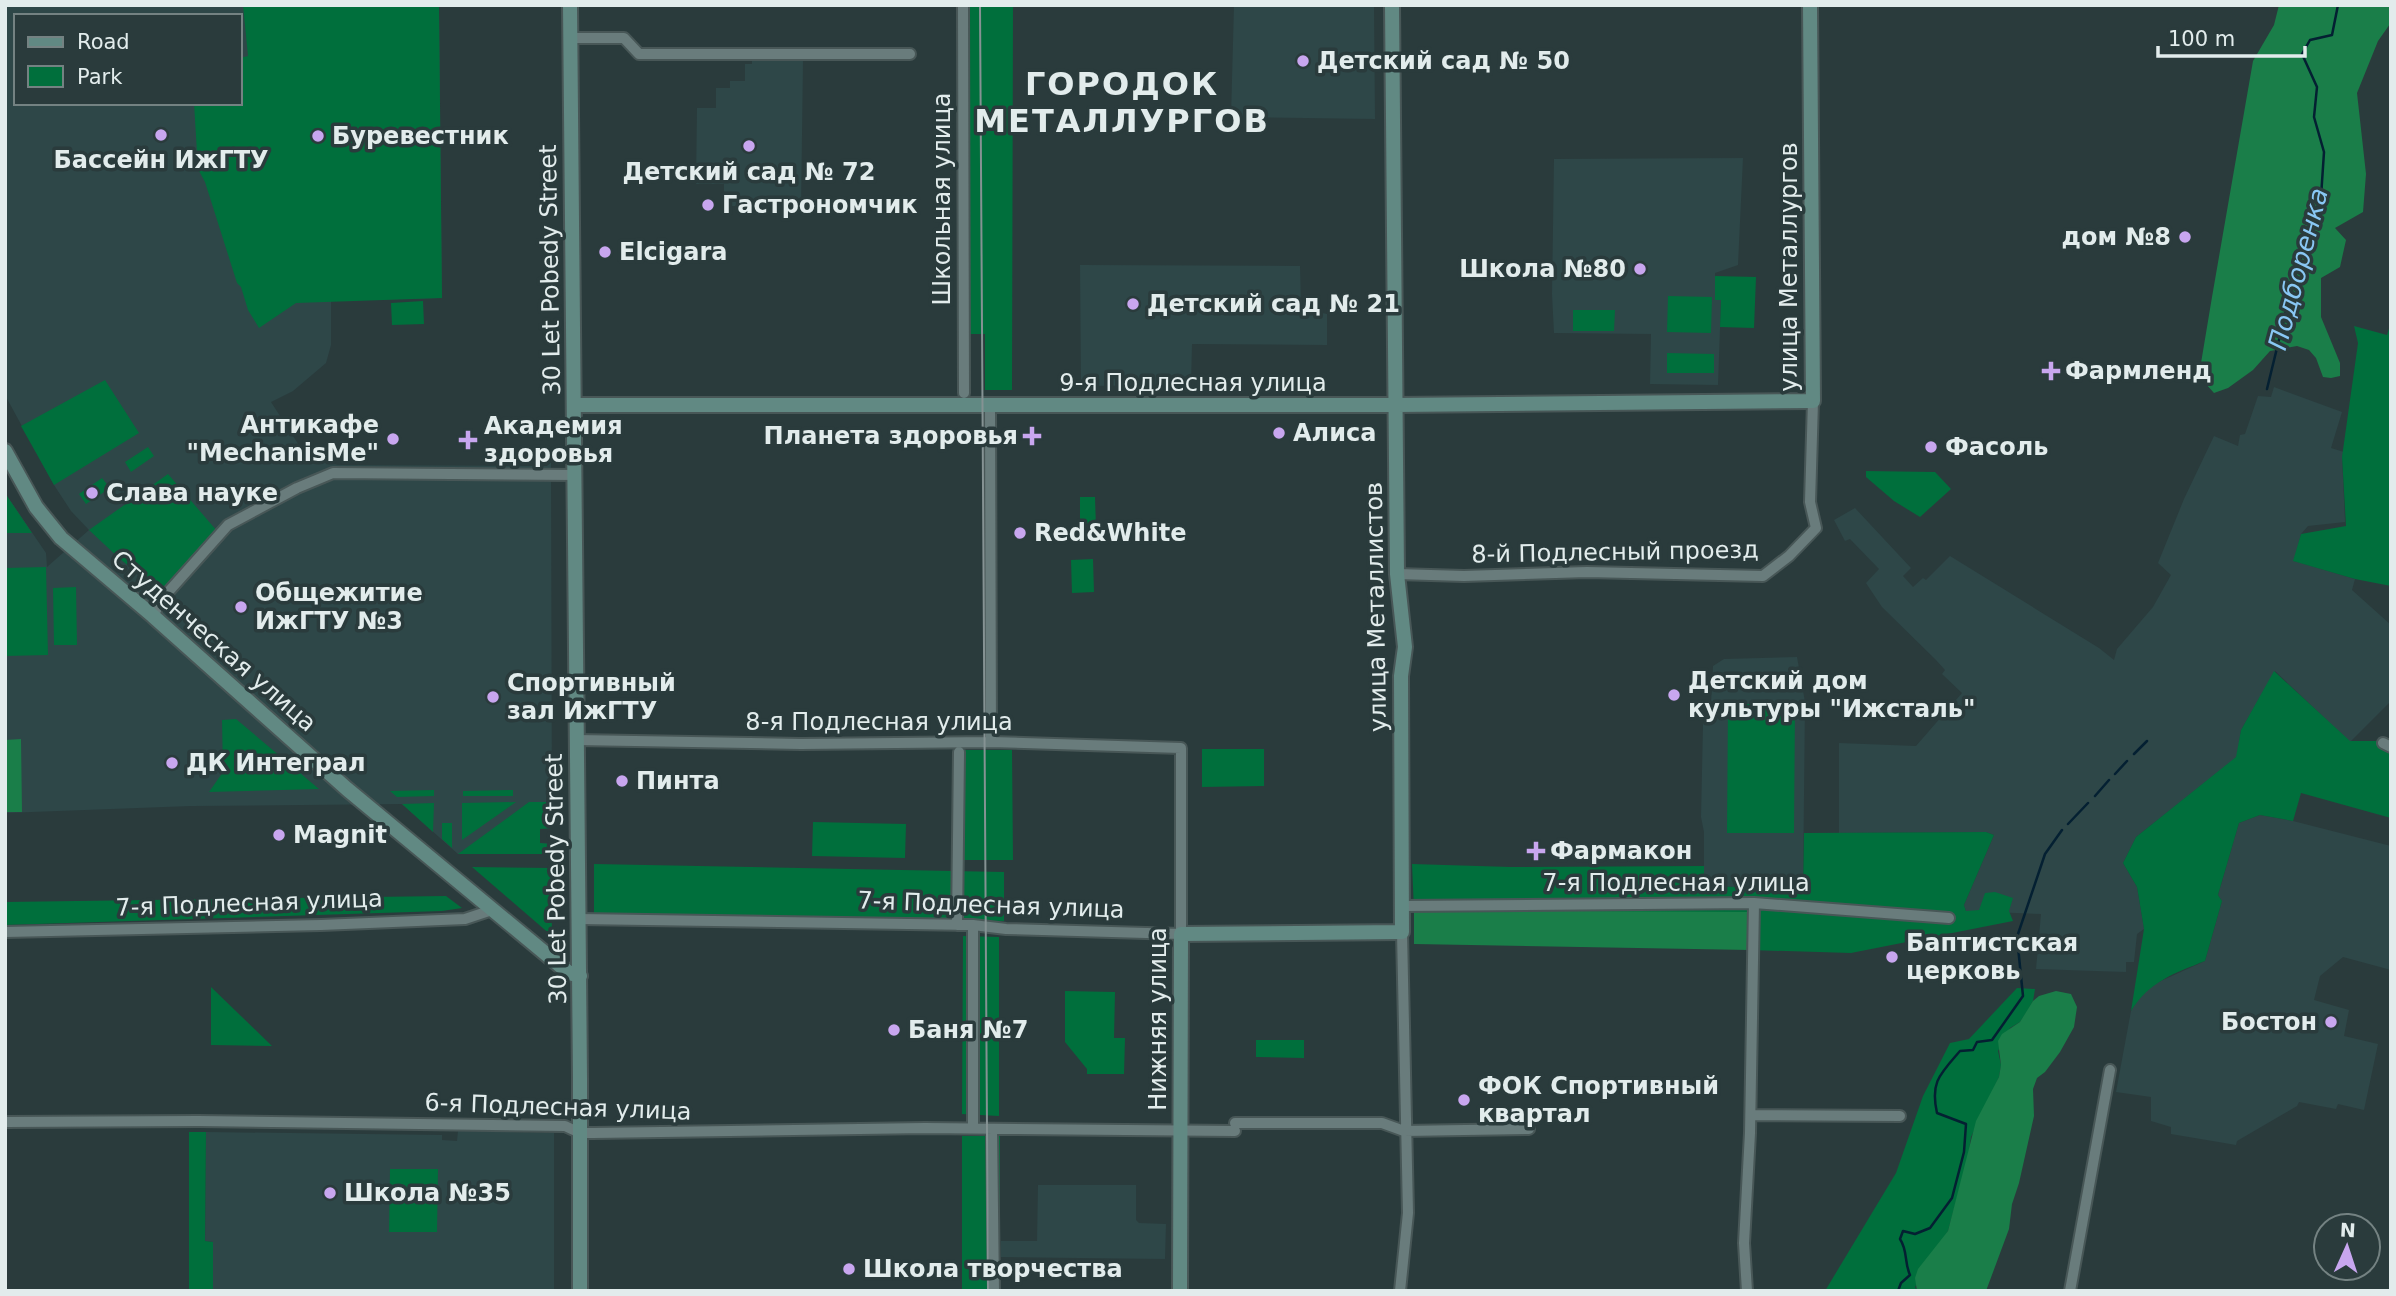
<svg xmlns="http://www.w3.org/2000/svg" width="2396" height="1296" font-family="'DejaVu Sans',sans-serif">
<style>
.built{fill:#2e4748;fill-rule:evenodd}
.green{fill:#006f3c}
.forest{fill:#1a7e49}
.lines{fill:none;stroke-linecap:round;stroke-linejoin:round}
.stream{stroke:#042032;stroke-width:2.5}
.street-casing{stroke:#485757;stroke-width:14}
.secondary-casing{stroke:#485757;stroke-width:18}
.street{stroke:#697c7c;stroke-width:10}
.secondary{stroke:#618983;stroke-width:14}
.tram{stroke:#859293;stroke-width:2}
.poi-dot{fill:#c8a6ef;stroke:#2a3b3c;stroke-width:2.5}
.labels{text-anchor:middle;stroke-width:7;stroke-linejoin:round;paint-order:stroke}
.poi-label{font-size:24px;font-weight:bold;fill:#e2ecec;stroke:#2a3b3c;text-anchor:start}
.street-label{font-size:24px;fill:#e2ecec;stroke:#2a3b3c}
.water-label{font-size:26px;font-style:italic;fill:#89c7f4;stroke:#2a3b3c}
.district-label{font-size:32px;font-weight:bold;letter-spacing:2px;fill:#e2ecec;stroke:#2a3b3c}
</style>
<rect width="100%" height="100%" fill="#2a3b3c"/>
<!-- built -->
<path class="built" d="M5 5H439L442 298 331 301V345L326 363 293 391 271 402 306 456 338 465 547 466 551 462 552 828 540 829V843L551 844 552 854H458L402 804 191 806 5 813V493L46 553 47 567 89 530 71 511 54 485 5 395ZM16 16H240V103H16Z
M1234 5H1374L1375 119 1231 117Z
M752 61H803L801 209 732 206 729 204 724 192V184H696L697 108H716V88H730V81H745V64H752Z
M1743 158 1738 265 1715 273V299L1721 300 1718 385 1650 384 1651 334 1554 333 1552 294 1554 159Z
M1080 265 1300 266 1301 305 1304 309 1327 314V345L1192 344 1191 385 1081 386Z
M2274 387 2342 412 2331 448 2344 452 2342 457 2345 522 2308 526 2301 534 2294 561 2355 579 2352 590 2391 625V701L2350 742 2275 671 2241 730 2237 757 2136 837 2123 863 2137 887 2144 929 2137 934 2134 962H2126V972L2036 969 2041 914 1966 911 1964 905 1994 835 1986 832 1839 833V743L1916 746 1962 693 1942 674 1945 670 1936 660 1882 607 1866 583 1879 569 1850 539 1845 541 1834 520 1855 508 1911 568 1903 576 1913 587 1923 578 1926 580 1950 556 2099 648 2114 660 2117 649 2153 607 2171 575 2158 563 2184 499 2214 436 2238 446 2240 435 2245 434 2258 396 2271 397Z
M1797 657 1805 702 1803 889 1704 886V832L1701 817 1703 725 1711 703 1713 666 1724 659Z
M2260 815 2293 821 2391 846V970L2343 957 2320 976 2314 1000 2349 1010 2344 1036 2378 1044 2364 1110 2338 1104 2336 1109 2299 1102 2297 1106 2237 1141 2236 1145 2171 1134V1127L2151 1121V1097L2116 1092 2131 1011 2141 994 2152 985 2205 961 2222 901 2218 895 2239 823Z
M458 1131 554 1133V1291H213V1242L205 1241 206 1132 442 1135V1140L457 1141Z
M1038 1185H1136V1220L1139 1223 1166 1224 1165 1259 1001 1257V1241H1037Z"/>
<!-- green -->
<path class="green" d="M243 5H439L442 298 296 303 259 328 248 310 241 287 237 283 205 182 198 169 194 103H240V58L248 56Z
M968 5H1013L1012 390H985V334H965Z
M1715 276 1756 277 1754 328 1720 327 1721 300H1715Z
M1668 296 1712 297 1711 333 1667 332Z
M423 301 424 324 392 325 391 303Z
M1573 310H1615L1614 331H1573Z
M2391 322V586L2355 579 2293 561 2301 534 2346 526 2342 457 2358 343 2354 326 2387 335Z
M1667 353 1714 354V373H1667Z
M105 380 139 433 54 485 21 426Z
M148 447 154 456 131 472 125 462Z
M1866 471 1935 472 1951 489 1920 517 1894 501 1866 477Z
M168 474 217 531 160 591 120 559 89 530Z
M102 478 110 488 86 504 79 494Z
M5 493 32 533H5Z
M1080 497H1095L1096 527H1080Z
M1093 559 1094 592 1072 593 1071 560Z
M46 567 48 655 5 656V568Z
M76 587 77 645H54L53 588Z
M2274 671 2350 741H2391V818L2301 793 2293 821 2260 815 2239 823 2218 895 2222 901 2205 961C2173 974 2150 981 2131 1011L2144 929 2137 887 2123 863 2136 837 2236 757 2241 730Z
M1728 704H1795L1794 833H1727Z
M236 719 319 789 209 792 223 772 222 720Z
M1202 749H1264V786L1202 787Z
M954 750H1012L1013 860H954Z
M434 790V796L397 797 390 791Z
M513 790V796H463V791Z
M516 802 462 840V803Z
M529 802H552V828L540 829V843L551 844 552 854H458Z
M434 803 433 832 402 804Z
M813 822 906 824 905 858 812 856Z
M442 823H452V848L442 839Z
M1986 832 1994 835 1964 905 1966 911 1979 910 1985 893 1995 892 2013 898 2009 911 2013 921 1851 953 1750 950 1414 910 1412 864 1511 867 1704 866V886L1803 889 1804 833Z
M594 864 1004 872V921L594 913Z
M472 867 551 868 552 936Z
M446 896 462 908 442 911 5 925V902Z
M963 936 999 937V1116L962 1114Z
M211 987 272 1046 211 1045Z
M2017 988 2035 989 2033 1001 2028 1010 2020 1022 2010 1028 1998 1051 2001 1065 1999 1077 1971 1137 1968 1157 1948 1231 1915 1287 1917 1291H1825L1896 1173 1923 1096 1950 1043 1969 1039Z
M1065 991 1115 992 1114 1038H1125L1124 1074H1087V1069L1065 1042Z
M1256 1040H1304V1058L1256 1057Z
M189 1132H206L205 1241 213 1242V1291H189Z
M962 1136H1000V1291H962Z
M390 1169H438L437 1232H389Z"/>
<!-- forest -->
<path class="forest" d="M2279 5H2390V24L2378 41 2357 93 2366 174 2363 212 2335 228 2346 240 2340 267 2321 278V317L2340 363V376L2331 378 2323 377 2316 358 2309 350 2297 346 2270 351 2253 370 2228 388 2214 393 2205 383 2200 369 2212 297 2253 61 2274 25Z
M21 739 22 812H5V740Z
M1414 910 1751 912 1750 950 1414 944Z
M2056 991 2071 994 2077 1007 2074 1027 2060 1052 2045 1072 2037 1078 2033 1089 2034 1116 2019 1183 2012 1204 2009 1229 1986 1291H1917L1915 1278 1918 1269 1948 1231 1976 1121 1999 1077 2001 1065 1998 1041 2002 1034 2020 1022 2033 1001 2039 996Z"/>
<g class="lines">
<!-- stream -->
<path class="stream" d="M2267 389 2294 278 2321 197 2324 152 2314 117 2317 87 2302 54 2310 40 2332 35 2338 5
M2134 754 2147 741
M2115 774 2127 761
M2095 796 2109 780
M2068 824 2088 803
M1898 1291 1901 1283 1910 1275C1904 1262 1908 1251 1900 1239L1903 1231 1915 1234 1930 1228 1952 1198 1964 1152 1966 1124 1937 1113C1930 1082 1940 1074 1960 1051L1973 1050 1977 1042 1992 1040 2023 996 2017 937 2045 854 2062 830"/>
<!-- street casing -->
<g class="street-casing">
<path id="street" d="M963 5 964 393
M571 38H624L639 54H910
M990 405 991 742
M1397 574 1464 576 1587 572 1763 576 1789 556 1816 528 1810 502 1813 401
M153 616 162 599 228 525 297 488 333 473 575 475
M577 740 801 744 991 742 1181 748V934L1006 929 973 925 579 919
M2383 743 2391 747
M1402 906 1754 903 1949 918
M957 925 959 752
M5 932 321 925 465 919 492 910
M1751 1115 1900 1116
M5 1122 198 1121 565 1126 580 1133H593L925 1128 1235 1131
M1235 1123H1382L1404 1131 1529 1129
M973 1128V925
M992 1129 994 1291
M1400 1291 1408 1213 1402 932
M1747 1291 1744 1243 1750 1133 1754 903
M2070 1291 2110 1070"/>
</g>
<!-- secondary casing -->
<g class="secondary-casing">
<path id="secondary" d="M570 5 580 1078V1291
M574 405H1396L1813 401 1810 5
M5 451 36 507 61 538 153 616 347 789 569 973 580 976
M1180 1291 1181 934 1402 932 1401 676 1405 647 1397 574 1392 5"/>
</g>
<!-- street -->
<use href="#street" class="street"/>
<!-- secondary -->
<use href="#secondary" class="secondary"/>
<!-- tram -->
<path class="tram" d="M980 5 988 1291"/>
</g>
<!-- markers -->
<g class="poi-dot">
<circle cx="1303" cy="61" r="7"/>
<circle cx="161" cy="135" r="7"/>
<circle cx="318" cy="136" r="7"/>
<circle cx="749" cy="146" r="7"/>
<circle cx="708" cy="205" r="7"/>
<circle cx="2185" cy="237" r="7"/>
<circle cx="605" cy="252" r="7"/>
<circle cx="1640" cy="269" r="7"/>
<circle cx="1133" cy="304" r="7"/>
<path d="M2047.5 360.5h7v7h7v7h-7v7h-7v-7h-7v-7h7z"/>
<circle cx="1279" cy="433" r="7"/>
<path d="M1028.5 425.5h7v7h7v7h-7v7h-7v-7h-7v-7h7z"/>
<circle cx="393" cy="439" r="7"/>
<path d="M464.5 429.5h7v7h7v7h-7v7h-7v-7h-7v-7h7z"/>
<circle cx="1931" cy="447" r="7"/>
<circle cx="92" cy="493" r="7"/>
<circle cx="1020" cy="533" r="7"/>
<circle cx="241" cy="607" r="7"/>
<circle cx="1674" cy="695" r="7"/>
<circle cx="493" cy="697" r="7"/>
<circle cx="172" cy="763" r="7"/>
<circle cx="622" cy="781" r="7"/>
<circle cx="279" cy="835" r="7"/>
<path d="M1532.5 840.5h7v7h7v7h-7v7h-7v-7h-7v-7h7z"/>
<circle cx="1892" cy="957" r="7"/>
<circle cx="2331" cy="1022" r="7"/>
<circle cx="894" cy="1030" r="7"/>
<circle cx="1464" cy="1100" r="7"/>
<circle cx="330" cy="1193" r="7"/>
<circle cx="849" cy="1269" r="7"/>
</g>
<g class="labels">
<!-- poi labels -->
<g class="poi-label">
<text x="1317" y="69">Детский сад № 50</text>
<text x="332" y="144">Буревестник</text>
<text x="161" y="168" text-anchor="middle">Бассейн ИжГТУ</text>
<text x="749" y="180" text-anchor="middle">Детский сад № 72</text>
<text x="722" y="213">Гастрономчик</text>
<text x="2171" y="245" text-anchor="end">дом №8</text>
<text x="619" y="260">Elcigara</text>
<text x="1626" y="277" text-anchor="end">Школа №80</text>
<text x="1147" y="312">Детский сад № 21</text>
<text x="2065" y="379">Фармленд</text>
<text x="379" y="433" text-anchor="end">Антикафе<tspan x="379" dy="28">"MechanisMe"</tspan></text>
<text x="484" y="434">Академия<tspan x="484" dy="28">здоровья</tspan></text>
<text x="1293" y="441">Алиса</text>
<text x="1018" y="444" text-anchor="end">Планета здоровья</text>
<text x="1945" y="455">Фасоль</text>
<text x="106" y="501">Слава науке</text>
<text x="1034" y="541">Red&amp;White</text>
<text x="255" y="601">Общежитие<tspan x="255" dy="28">ИжГТУ №3</tspan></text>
<text x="1688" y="689">Детский дом<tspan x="1688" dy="28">культуры "Ижсталь"</tspan></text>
<text x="507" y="691">Спортивный<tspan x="507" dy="28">зал ИжГТУ</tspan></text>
<text x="186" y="771">ДК Интеграл</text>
<text x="636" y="789">Пинта</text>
<text x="293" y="843">Magnit</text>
<text x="1550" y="859">Фармакон</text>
<text x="1906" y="951">Баптистская<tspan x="1906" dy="28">церковь</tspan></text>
<text x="2317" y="1030" text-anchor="end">Бостон</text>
<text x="908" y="1038">Баня №7</text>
<text x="1478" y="1094">ФОК Спортивный<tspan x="1478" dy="28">квартал</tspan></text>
<text x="344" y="1201">Школа №35</text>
<text x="863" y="1277">Школа творчества</text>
</g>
<!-- street labels -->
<g class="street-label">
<text transform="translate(942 199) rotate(-90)" y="8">Школьная улица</text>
<text transform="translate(1789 267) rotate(-90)" y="8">улица Металлургов</text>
<text transform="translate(550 270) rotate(-91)" y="8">30 Let Pobedy Street</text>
<text x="1193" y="391">9-я Подлесная улица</text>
<text transform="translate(1615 552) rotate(-1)" y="8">8-й Подлесный проезд</text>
<text transform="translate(1376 607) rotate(-91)" y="8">улица Металлистов</text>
<text transform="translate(214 641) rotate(41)" y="8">Студенческая улица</text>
<text x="879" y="730">8-я Подлесная улица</text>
<text transform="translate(556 879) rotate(-91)" y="8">30 Let Pobedy Street</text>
<text x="1676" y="891">7-я Подлесная улица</text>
<text transform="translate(249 903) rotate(-2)" y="8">7-я Подлесная улица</text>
<text transform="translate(991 905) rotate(2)" y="8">7-я Подлесная улица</text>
<text transform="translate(1158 1019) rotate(-90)" y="8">Нижняя улица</text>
<text transform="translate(558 1107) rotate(2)" y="8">6-я Подлесная улица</text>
</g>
<!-- water labels -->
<g class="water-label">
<text transform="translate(2298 269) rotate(-75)" y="9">Подборенка</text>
</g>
<!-- district labels -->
<g class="district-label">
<text x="1122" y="95">ГОРОДОК<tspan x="1122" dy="37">МЕТАЛЛУРГОВ</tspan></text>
</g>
</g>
<!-- border -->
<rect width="2396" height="1296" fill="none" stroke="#e2ecec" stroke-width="14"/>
<!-- legend -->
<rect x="14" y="14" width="228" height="91" fill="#2a3b3c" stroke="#748282" stroke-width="2"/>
<rect x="28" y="37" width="35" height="10" fill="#618983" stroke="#748282" stroke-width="2"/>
<text x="77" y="49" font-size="21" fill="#e2ecec">Road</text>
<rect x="28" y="66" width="35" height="21" fill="#006f3c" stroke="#748282" stroke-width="2"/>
<text x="77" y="84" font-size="21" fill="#e2ecec">Park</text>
<!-- north arrow -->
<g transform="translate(2347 1247) rotate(3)"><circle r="33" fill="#2a3b3c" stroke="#748282" stroke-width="2"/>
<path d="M0-5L12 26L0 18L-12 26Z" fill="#c8a6ef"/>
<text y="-10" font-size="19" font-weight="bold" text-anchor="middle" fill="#e2ecec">N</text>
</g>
<!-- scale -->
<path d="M2158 46v10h147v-10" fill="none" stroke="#e2ecec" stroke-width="3.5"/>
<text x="2168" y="46" font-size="21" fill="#e2ecec" stroke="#2a3b3c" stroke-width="5" paint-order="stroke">100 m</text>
</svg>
